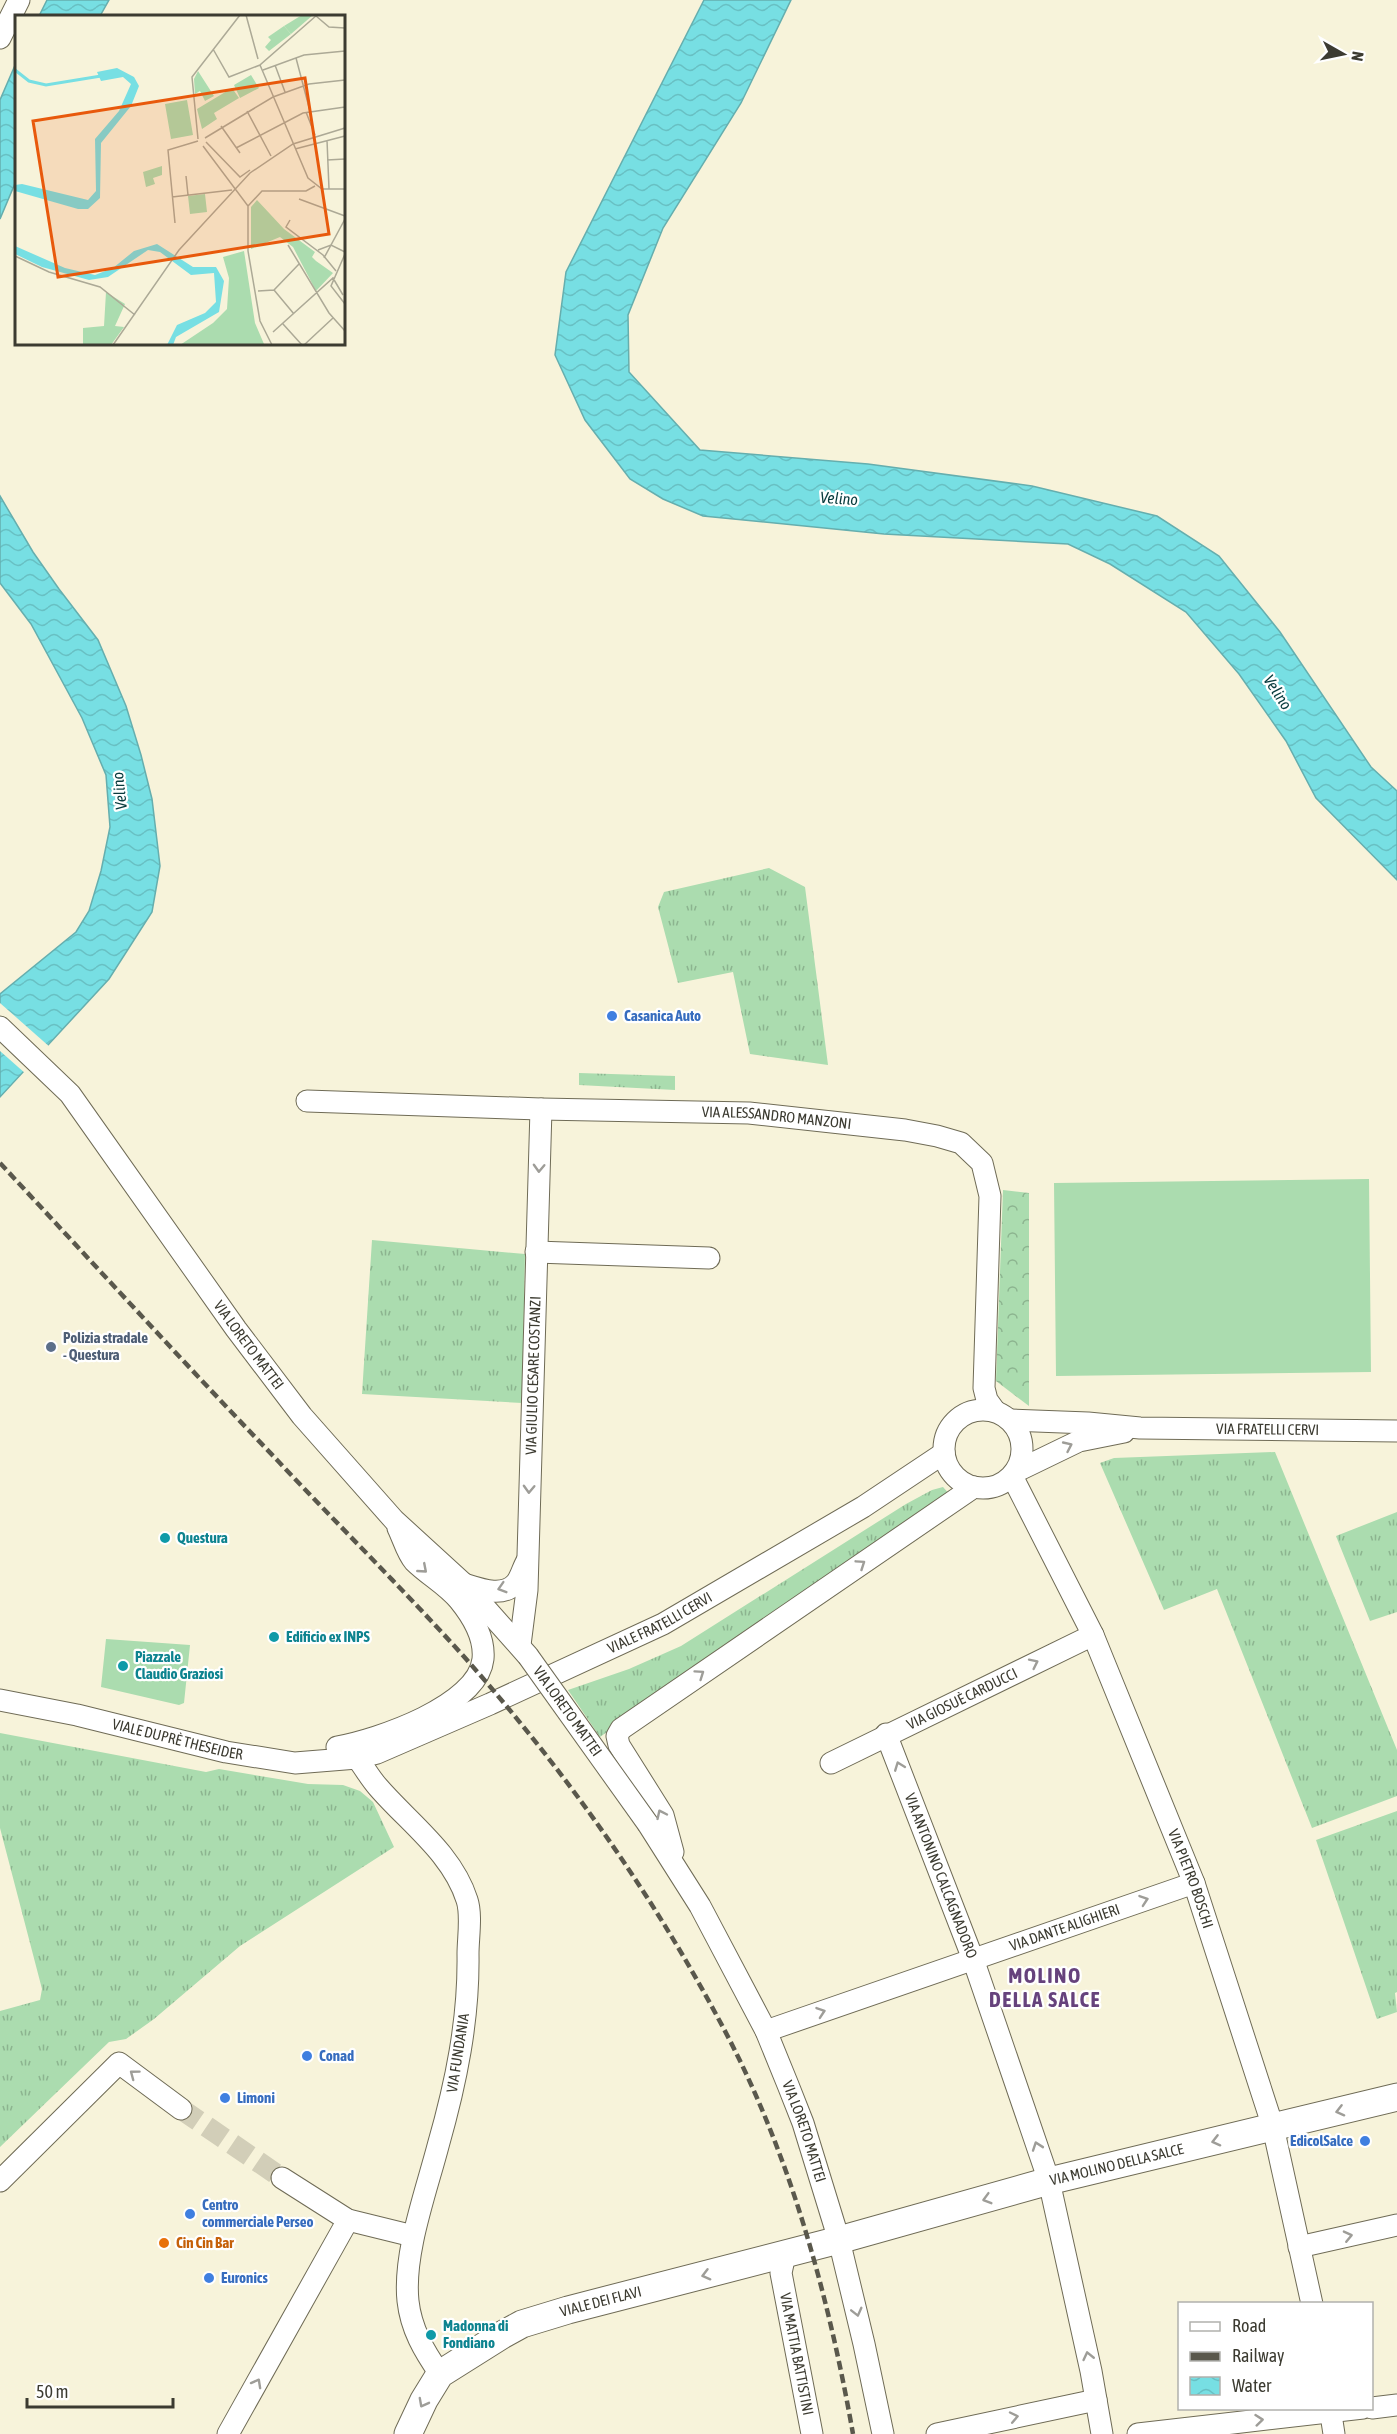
<svg xmlns="http://www.w3.org/2000/svg" width="1397" height="2434" font-family="'Asap Condensed',sans-serif">
<style>
.grass{fill:url(#grass-tufts)}
.forest{fill:url(#forest-crowns)}
.garden{fill:#abdcaf}
.water{fill:url(#water-waves);stroke:#65aeae;stroke-width:1.5}
.pier{fill:#f7f3da}
.lines{fill:none;stroke-linecap:round;stroke-linejoin:round}
.minor-tunnel{stroke:#d2ceb8;stroke-width:21;stroke-dasharray:21 10;stroke-linecap:butt}
.minor-casing{stroke:#6f6b56;stroke-width:23}
.major-casing{stroke:#6f6b56;stroke-width:29}
.minor{stroke:#fff;stroke-width:21}
.major{stroke:#fff;stroke-width:27}
.rail{stroke:#5a584c;stroke-width:4.5;stroke-dasharray:9 4.5;stroke-linecap:butt}
.minor-bridge-casing{stroke:#6f6b56;stroke-width:23;stroke-linecap:butt}
.minor-bridge{stroke:#fff;stroke-width:21}
.oneway{stroke:#9e9d98}
.shop-dot{fill:#3f7fe0;stroke:#fff;stroke-width:2}
.service-dot{fill:#5c6f8a;stroke:#fff;stroke-width:2}
.culture-dot{fill:#0f9aa8;stroke:#fff;stroke-width:2}
.food-dot{fill:#e8710a;stroke:#fff;stroke-width:2}
.labels{text-anchor:middle;stroke-width:4.5;stroke-linejoin:round;paint-order:stroke}
.shop-label{font-size:15px;font-weight:bold;fill:#366cbe;stroke:#fff;text-anchor:start}
.street-label{font-size:15px;fill:#3c3b31;stroke:#fff}
.service-label{font-size:15px;font-weight:bold;fill:#4e5e75;stroke:#fff;text-anchor:start}
.culture-label{font-size:15px;font-weight:bold;fill:#0d838f;stroke:#fff;text-anchor:start}
.food-label{font-size:15px;font-weight:bold;fill:#c56008;stroke:#fff;text-anchor:start}
.water-label{font-size:16px;font-style:italic;fill:#093c3e;stroke:#fff}
.district-label{font-size:21px;font-weight:bold;letter-spacing:1.5px;fill:#66427c;stroke:#fff}
.inset-river{fill:none;stroke:#77dfe3;stroke-width:3}
.inset-road{fill:none;stroke:#aca996;stroke-width:1.5}
.view{fill:#e8590c;fill-opacity:0.15;stroke:#e8590c;stroke-width:3}
.inset-edge{fill:none;stroke:#3c3b31;stroke-width:3}
</style>
<defs>
<pattern id="grass-tufts" width="24" height="20" patternUnits="userSpaceOnUse" patternTransform="scale(1.5)"><rect width="24" height="20" fill="#abdcaf"/><path d="M3 7l-1-3M5 7V3M7 7l1-3M15 17l-1-3M17 17v-4M19 17l1-3" fill="none" stroke="#8cb48f"/></pattern>
<pattern id="forest-crowns" width="20" height="18" patternUnits="userSpaceOnUse" patternTransform="scale(1.5)"><rect width="20" height="18" fill="#abdcaf"/><path d="M2 6a3 3 0 1 1 6 0M12 15a3 3 0 1 1 6 0" fill="none" stroke="#8cb48f"/></pattern>
<pattern id="water-waves" width="16" height="10" patternUnits="userSpaceOnUse" patternTransform="scale(1.5)"><rect width="16" height="10" fill="#77dfe3"/><path d="M0 5q4-4 8 0t8 0" fill="none" stroke="#68c0c3"/></pattern>
</defs>
<rect width="100%" height="100%" fill="#f7f3da"/>
<!-- grass -->
<path class="grass" d="M769 868 805 887 828 1065 750 1054 733 972 678 983 658 907 664 892Z
M579 1073 675 1076V1090L579 1085Z
M372 1240 525 1254 522 1403 362 1394Z
M1275 1452 1397 1750V1796L1312 1828 1217 1589 1164 1610 1100 1463 1114 1458Z
M943 1487 952 1497 640 1708 600 1737 568 1690 629 1669 681 1646 906 1504 932 1490Z
M1397 1512V1612L1370 1621 1336 1536Z
M0 1733 206 1772 219 1769 308 1784 343 1785 360 1791 373 1802 394 1847 240 1946 154 2019 126 2039 109 2042 0 2147V2011L40 2000 42 1989 0 1828Z
M1397 1811V1992L1395 1993 1397 2012 1377 2019 1316 1840Z"/>
<!-- forest -->
<path class="forest" d="M1003 1190 1029 1193V1406L996 1381Z"/>
<!-- garden -->
<path class="garden" d="M1369 1179 1371 1372 1056 1376 1054 1183Z
M106 1639 190 1645 184 1703 179 1705 101 1687Z"/>
<!-- water -->
<path class="water" d="M47 0H109L100 16H39Z
M704 0H791L741 103 663 228 628 315 629 372 700 450 868 464 1032 486 1157 516 1219 556 1280 632 1371 767 1397 791V880L1316 798 1286 741 1239 674 1186 612 1110 564 1068 544 884 534 703 516 663 499 630 479 585 420 555 355 566 272Z
M16 63V181L0 219V100Z
M0 496 33 552 59 589 98 640 126 706 141 755 152 799 160 866 152 912 109 979 0 1097V994L76 932 89 911 101 871 110 827 106 775 82 718 31 624 0 583Z"/>
<!-- pier -->
<path class="pier" d="M0 1003 51 1048 26 1074 0 1051Z"/>
<g class="lines">
<!-- minor-tunnel -->
<path class="minor-tunnel" d="M181 2109 282 2178"/>
<!-- minor casing -->
<g class="minor-casing">
<g id="minor">
<path d="M0 38 19 0"/>
<path id="s1" d="M0 1027 70 1094 236 1329 302 1416 394 1520 464 1584 528 1656"/>
<path id="s2" d="M307 1101 541 1109 749 1113 905 1130 937 1136 961 1143 982 1163 990 1196 984 1388 987 1400 995 1411"/>
<path d="M536 1252 709 1258"/>
<circle cx="983" cy="1449" r="39"/>
<path id="s3" d="M1010 1420 1088 1423 1140 1428 1397 1431"/>
<path d="M1015 1472 1079 1441 1124 1432"/>
<path id="s4" d="M1012 1476 1093 1635 1194 1883 1273 2127 1312 2304"/>
<path d="M464 1584C480 1589 503 1598 516 1583 521 1577 523 1567 527 1561"/>
<path id="s5" d="M520 1645 527 1590 541 1109"/>
<path id="s6" d="M0 1700 77 1715 226 1752 295 1763 357 1758 377 1753 490 1704 663 1624 863 1507 944 1453"/>
<path id="s7" d="M886 1734 973 1959 1049 2181 1091 2371 1102 2434"/>
<path d="M337 1747C377 1740 478 1706 483 1659 485 1638 472 1616 459 1600 447 1585 428 1575 414 1561 407 1553 403 1538 398 1528"/>
<path d="M357 1758C364 1767 370 1778 378 1787 409 1823 452 1853 467 1900 472 1915 468 1938 468 1954 469 2020 456 2083 438 2146 426 2192 403 2254 408 2301 411 2329 424 2351 440 2374"/>
<path id="s8" d="M831 1763 1093 1635"/>
<path id="s9" d="M648 1824 700 1906 766 2031 788 2085 803 2123 839 2240 864 2344 883 2434"/>
<path d="M673 1852 663 1815 619 1745 617 1736 621 1729 974 1487"/>
<path id="s10" d="M766 2031 1194 1883"/>
<path d="M282 2178 348 2220 413 2236"/>
<path d="M0 2181 119 2063 181 2109"/>
<path d="M1299 2247 1397 2225"/>
<path id="s11" d="M788 2253 784 2259 781 2273 812 2434"/>
<path d="M1330 2408 1334 2434"/>
<path d="M1372 2408 1397 2405"/>
<path d="M228 2434 348 2220"/>
<path d="M937 2434 1096 2400"/>
<path d="M1138 2434 1363 2408"/>
</g>
</g>
<!-- major casing -->
<g class="major-casing">
<g id="major">
<path id="s12" d="M408 2434 424 2400 440 2374 502 2335 522 2324 568 2310 839 2240 1049 2181 1397 2097"/>
</g>
</g>
<!-- minor -->
<use href="#minor" class="minor"/>
<!-- major -->
<use href="#major" class="major"/>
<!-- rail -->
<path class="rail" d="M0 1163C92 1262 184 1363 278 1461 340 1527 406 1592 467 1660 564 1770 649 1889 718 2018 788 2146 828 2292 853 2434"/>
<!-- minor-bridge casing -->
<g class="minor-bridge-casing">
<g id="minor-bridge">
<path id="s13" d="M528 1656 648 1824"/>
</g>
</g>
<!-- minor-bridge -->
<use href="#minor-bridge" class="minor-bridge"/>
</g>
<!-- one-way arrows -->
<defs><path id="oneway-chevron" d="M-2-3.5L2.5 0L-2 3.5" fill="none" stroke-width="1.6" stroke-linecap="round" stroke-linejoin="round" transform="scale(1.5)"/></defs>
<g class="oneway">
<use href="#oneway-chevron" transform="translate(539 1168) rotate(92)"/>
<use href="#oneway-chevron" transform="translate(1068 1446) rotate(-25)"/>
<use href="#oneway-chevron" transform="translate(529 1489) rotate(92)"/>
<use href="#oneway-chevron" transform="translate(861 1564) rotate(-34)"/>
<use href="#oneway-chevron" transform="translate(423 1569) rotate(41)"/>
<use href="#oneway-chevron" transform="translate(502 1588) rotate(163)"/>
<use href="#oneway-chevron" transform="translate(1034 1663) rotate(-26)"/>
<use href="#oneway-chevron" transform="translate(700 1674) rotate(-35)"/>
<use href="#oneway-chevron" transform="translate(899 1766) rotate(-111)"/>
<use href="#oneway-chevron" transform="translate(661 1814) rotate(-115)"/>
<use href="#oneway-chevron" transform="translate(1144 1900) rotate(-19)"/>
<use href="#oneway-chevron" transform="translate(821 2012) rotate(-19)"/>
<use href="#oneway-chevron" transform="translate(134 2074) rotate(-143)"/>
<use href="#oneway-chevron" transform="translate(1340 2111) rotate(166)"/>
<use href="#oneway-chevron" transform="translate(1216 2141) rotate(166)"/>
<use href="#oneway-chevron" transform="translate(1037 2146) rotate(-109)"/>
<use href="#oneway-chevron" transform="translate(987 2199) rotate(164)"/>
<use href="#oneway-chevron" transform="translate(1348 2236) rotate(-13)"/>
<use href="#oneway-chevron" transform="translate(706 2275) rotate(165)"/>
<use href="#oneway-chevron" transform="translate(857 2312) rotate(76)"/>
<use href="#oneway-chevron" transform="translate(1088 2356) rotate(-103)"/>
<use href="#oneway-chevron" transform="translate(257 2383) rotate(-61)"/>
<use href="#oneway-chevron" transform="translate(423 2403) rotate(118)"/>
<use href="#oneway-chevron" transform="translate(1014 2417) rotate(-12)"/>
<use href="#oneway-chevron" transform="translate(1259 2420) rotate(-6)"/>
</g>
<!-- markers -->
<g class="shop-dot">
<circle cx="612" cy="1016" r="6"/>
<circle cx="307" cy="2056" r="6"/>
<circle cx="225" cy="2098" r="6"/>
<circle cx="1365" cy="2141" r="6"/>
<circle cx="190" cy="2214" r="6"/>
<circle cx="209" cy="2278" r="6"/>
</g>
<circle class="service-dot" cx="51" cy="1347" r="6"/>
<g class="culture-dot">
<circle cx="165" cy="1538" r="6"/>
<circle cx="274" cy="1637" r="6"/>
<circle cx="123" cy="1666" r="6"/>
<circle cx="431" cy="2335" r="6"/>
</g>
<circle class="food-dot" cx="164" cy="2243" r="6"/>
<g class="labels">
<!-- shop labels -->
<g class="shop-label">
<text x="624" y="1021">Casanica Auto</text>
<text x="319" y="2061">Conad</text>
<text x="237" y="2103">Limoni</text>
<text x="1353" y="2146" text-anchor="end">EdicolSalce</text>
<text x="202" y="2210">Centro<tspan x="202" dy="17">commerciale Perseo</tspan></text>
<text x="221" y="2283">Euronics</text>
</g>
<!-- street labels -->
<g class="street-label">
<text dy="5" stroke="none"><textPath href="#s2" startOffset="470">VIA ALESSANDRO MANZONI</textPath></text>
<text dy="5" stroke="none"><textPath href="#s1" startOffset="405">VIA LORETO MATTEI</textPath></text>
<text dy="5" stroke="none"><textPath href="#s5" startOffset="270">VIA GIULIO CESARE COSTANZI</textPath></text>
<text dy="5" stroke="none"><textPath href="#s3" startOffset="258">VIA FRATELLI CERVI</textPath></text>
<text dy="5" stroke="none"><textPath href="#s6" startOffset="696">VIALE FRATELLI CERVI</textPath></text>
<text dy="5" stroke="none"><textPath href="#s8" startOffset="146">VIA GIOSUÈ CARDUCCI</textPath></text>
<text dy="5" stroke="none"><textPath href="#s13" startOffset="68">VIA LORETO MATTEI</textPath></text>
<text dy="5" stroke="none"><textPath href="#s6" startOffset="182">VIALE DUPRÈ THESEIDER</textPath></text>
<text dy="5" stroke="none"><textPath href="#s7" startOffset="152">VIA ANTONINO CALCAGNADORO</textPath></text>
<text dy="5" stroke="none"><textPath href="#s4" startOffset="441">VIA PIETRO BOSCHI</textPath></text>
<text dy="5" stroke="none"><textPath href="#s10" startOffset="316">VIA DANTE ALIGHIERI</textPath></text>
<text transform="translate(458 2053) rotate(-81)" y="5">VIA FUNDANIA</text>
<text dy="5" stroke="none"><textPath href="#s9" startOffset="346">VIA LORETO MATTEI</textPath></text>
<text dy="5" stroke="none"><textPath href="#s12" startOffset="780">VIA MOLINO DELLA SALCE</textPath></text>
<text dy="5" stroke="none"><textPath href="#s12" startOffset="246">VIALE DEI FLAVI</textPath></text>
<text dy="5" stroke="none"><textPath href="#s11" startOffset="104">VIA MATTIA BATTISTINI</textPath></text>
</g>
<!-- service labels -->
<g class="service-label">
<text x="63" y="1343">Polizia stradale<tspan x="63" dy="17">- Questura</tspan></text>
</g>
<!-- culture labels -->
<g class="culture-label">
<text x="177" y="1543">Questura</text>
<text x="286" y="1642">Edificio ex INPS</text>
<text x="135" y="1662">Piazzale<tspan x="135" dy="17">Claudio Graziosi</tspan></text>
<text x="443" y="2331">Madonna di<tspan x="443" dy="17">Fondiano</tspan></text>
</g>
<!-- food labels -->
<g class="food-label">
<text x="176" y="2248">Cin Cin Bar</text>
</g>
<!-- water labels -->
<g class="water-label">
<text transform="translate(839 498) rotate(4)" y="6">Velino</text>
<text transform="translate(1278 692) rotate(57)" y="6">Velino</text>
<text transform="translate(119 791) rotate(-96)" y="6">Velino</text>
</g>
<!-- district labels -->
<g class="district-label">
<text x="1045" y="1983">MOLINO<tspan x="1045" dy="24">DELLA SALCE</tspan></text>
</g>
</g>
<!-- overview -->
<g transform="translate(15 15)">
<rect width="330" height="330" fill="#f7f3da"/>
<path d="M269 11 276 19 254 36 250 32 256 25 253 22ZM183 56 199 81 190 86 185 76 180 79 179 64ZM236 60 244 73 225 83 219 70ZM217 73 224 83 199 98 202 104 187 114 182 94ZM147 151V160L138 163 140 169 131 172 128 157ZM190 179 192 197 175 199 173 181ZM242 185 269 214 300 237 297 242 301 246 318 258 301 276 278 232 265 222 236 234V192ZM91 277 110 289 100 311 109 312 96 330H68V313L89 311Z" fill="#abdcaf"/>
<path d="M287 0H298L276 19 269 11Z" fill="#abdcaf"/>
<path d="M172 85 178 120 156 124 150 89ZM229 236 240 308 249 329 165 330 198 308 212 294 214 263 208 242Z" fill="#abdcaf"/>
<path d="M102 53 119 62 124 71 116 91 86 128 85 183 73 194H63L0 176V170L7 169 73 185 81 176 80 124 104 96 116 69 108 62 86 66 82 57ZM142 229 178 252H201L209 266 204 297 161 322 158 330H152L162 310 190 298 201 287 199 258 176 260 145 237 133 235 93 262 74 265 27 252 0 239V231L50 253 80 260 98 253 119 236Z" fill="#77dfe3"/>
<path class="inset-river" d="M0 55 14 66 31 70 86 61"/>
<path class="inset-road" d="M231 0 243 44M302 0 245 50 293 163 307 174H330M301 1 314 12 330 13M198 34 214 62 245 50M281 43 295 96M260 50 270 77M248 55 289 40 330 36M232 96 256 141M291 97 300 120M206 111 225 138M190 123 258 82 294 69 330 65M183 124 177 62 225 0M312 125 314 174M191 127 225 162 235 155M188 131 233 191V236L245 306 257 330M221 133 288 98 330 92M280 134 330 121M312 145 330 144M171 161 173 180M157 182 217 175M284 184 330 201M233 191 247 176H291L300 171M275 205 271 212 308 240 321 256M160 208 153 135 183 126M273 230 314 298 330 316M303 235 316 230 330 237M330 239 316 271 330 289M0 241 34 257 85 272 120 300M309 243 330 204M259 275 279 299M243 276 259 275 284 249M268 309 287 330M258 317 318 263 328 280M98 330 164 235 235 158 278 129 330 113M289 330 318 303"/>
<path class="view" d="M290 63 314 219 43 262 18 106Z"/>
<rect width="330" height="330" class="inset-edge"/>
</g>
<!-- legend -->
<rect x="1178" y="2302" width="195" height="108" fill="#ffffff" stroke="#b1b1ad" stroke-width="1.5"/>
<rect x="1190" y="2322" width="30" height="9" fill="#ffffff" stroke="#b1b1ad" stroke-width="1.5"/>
<text x="1232" y="2332" font-size="18" fill="#3c3b31">Road</text>
<rect x="1190" y="2352" width="30" height="9" fill="#5a584c" stroke="#b1b1ad" stroke-width="1.5"/>
<text x="1232" y="2362" font-size="18" fill="#3c3b31">Railway</text>
<rect x="1190" y="2377" width="30" height="18" fill="url(#water-waves)" stroke="#b1b1ad" stroke-width="1.5"/>
<text x="1232" y="2392" font-size="18" fill="#3c3b31">Water</text>
<!-- north arrow -->
<g transform="translate(1343 54) rotate(99)" stroke="#ffffff" stroke-width="4.5" paint-order="stroke">
<path d="M0-4.5L10 22L0 15L-10 22Z" fill="#3c3b31"/>
<text y="-9" font-size="16" font-weight="bold" text-anchor="middle" fill="#3c3b31">N</text>
</g>
<!-- scale -->
<path d="M27 2398v9h146v-9" fill="none" stroke="#3c3b31" stroke-width="3"/>
<text x="36" y="2398" font-size="18" fill="#3c3b31" stroke="#ffffff" stroke-width="4.5" paint-order="stroke">50 m</text>
</svg>
